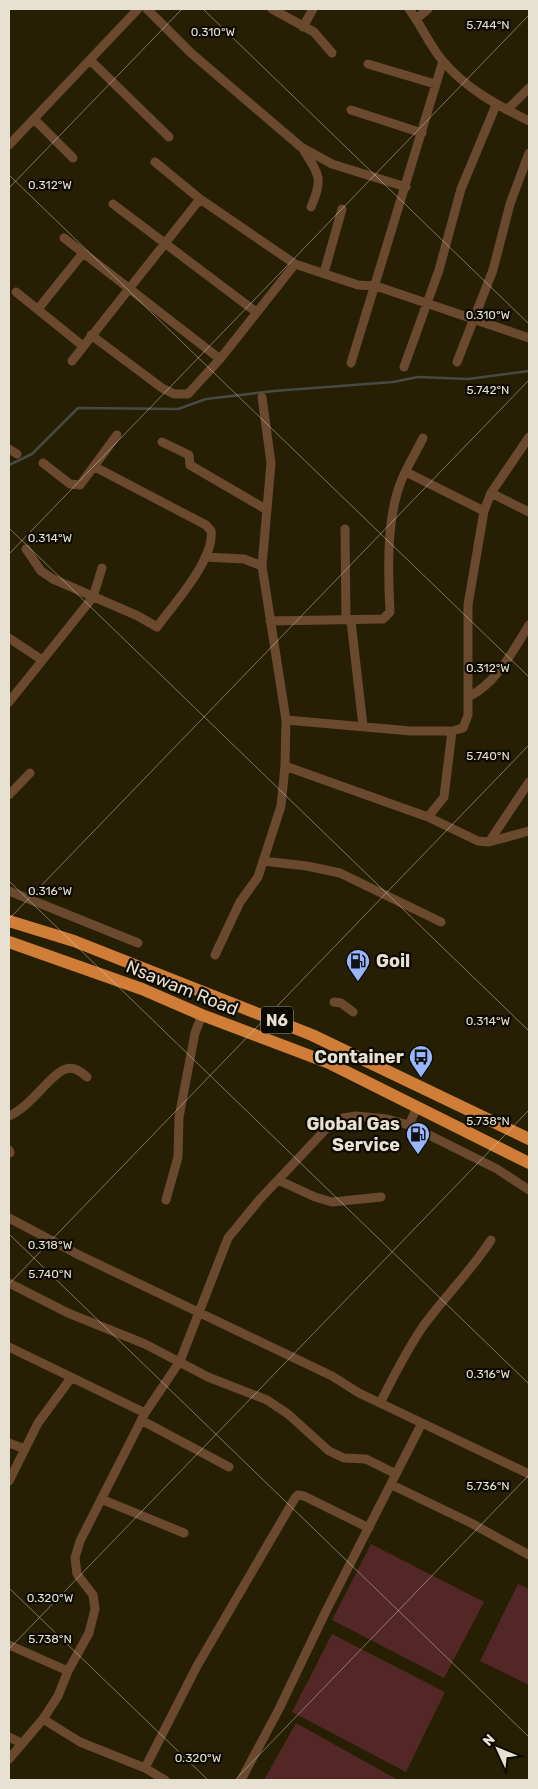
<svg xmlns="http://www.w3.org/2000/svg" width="538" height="1789" font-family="Rubik,sans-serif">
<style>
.park{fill:#532725}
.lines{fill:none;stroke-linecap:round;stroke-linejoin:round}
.stream{stroke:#454b42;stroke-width:2.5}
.minor{stroke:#6a492f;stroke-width:9}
.highway{stroke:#d07e37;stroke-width:12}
.ticks{fill:none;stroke:#e6e1d0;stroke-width:1;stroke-opacity:0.45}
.labels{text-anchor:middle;stroke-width:4.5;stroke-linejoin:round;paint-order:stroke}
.shield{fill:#0d0a02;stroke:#a5a092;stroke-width:1}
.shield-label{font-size:16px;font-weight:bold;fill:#e6e1d0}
.poi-label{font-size:18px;font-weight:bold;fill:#e6e1d0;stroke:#0d0a02;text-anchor:end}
.street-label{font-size:18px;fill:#e6e1d0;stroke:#0d0a02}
.ticks-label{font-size:12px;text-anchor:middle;fill:#e6e1d0;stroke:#0d0a02;stroke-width:4.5;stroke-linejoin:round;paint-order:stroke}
</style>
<rect width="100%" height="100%" fill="#271f04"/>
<!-- park -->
<path class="park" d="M371 1544 484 1602 444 1678 332 1620Z
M518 1584 529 1589V1685L480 1661Z
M332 1634 445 1692 406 1772 292 1712Z
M296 1723 398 1780H264Z"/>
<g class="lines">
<!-- stream -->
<path class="stream" d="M9 465 32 454 78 408 178 409 206 399 274 391 393 382 418 377 468 379 529 371"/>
<!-- minor -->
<path class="minor" d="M147 9 191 53 301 147 332 164 406 187
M272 9 314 32 332 53
M409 9C421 25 429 44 442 60 466 89 497 105 529 121
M416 19 428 9
M303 27 313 9
M90 60 169 137
M368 64 435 84
M351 110 422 133
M507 110 529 88
M34 119 73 158
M9 145 138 9
M304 151C320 175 323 180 311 207
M155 162 200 199 295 264 358 285 376 286 529 338
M113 204 256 312
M64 238 220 359
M324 273 342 209
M16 292 83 346
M38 309 83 253
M91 335 162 388 174 394H188L220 359 295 264
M72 361 200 199
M457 362 493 270 510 204 529 153
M351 363 443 61
M404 367 439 270 461 189 496 105
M162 442 189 455 190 465 267 510
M9 449 17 454
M43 463 70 484 80 485 117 435
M406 472 484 511
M491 493 529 512
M345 529 346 620
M26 549 41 571 53 579 138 616 157 627C173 605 215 559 211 531L206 525 95 467
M205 557 244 559 262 566
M270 621 383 619 390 612C388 572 386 517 402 479 408 465 416 452 423 438
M351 621 363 726
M9 638 42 660
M468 697C496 684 513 651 529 625
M9 702 93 597 102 568
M286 720 411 731H452L463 728 468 715V605L484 511 491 493 529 437
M285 766 428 817 478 841 489 842 529 831
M9 795 30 773
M428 817 444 797 452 731
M489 842 529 782
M263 861 307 866 340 873 441 922
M9 891 138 943
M215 955 240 902 258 877 281 806 285 766 286 720 262 566 271 463 262 397
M334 1002 341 1003 353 1012
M9 1116C30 1108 51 1073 66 1069 74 1066 81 1072 87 1077
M409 1125 417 1107
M9 1150 10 1153
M278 1180 315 1197 332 1202 381 1197
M166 1200 178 1157 179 1117 195 1033 202 1015
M9 1218 79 1255 332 1376 359 1393 422 1423
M9 1283 68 1313 145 1344 208 1377 267 1400 288 1414 329 1451 344 1458 366 1459 396 1474
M9 1347 145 1413
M380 1403C394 1376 407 1349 424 1325 446 1295 471 1271 491 1240
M141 1420 229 1467
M9 1443 25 1449
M9 1481 38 1423 71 1378
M392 1485 471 1523 529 1555
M101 1499 184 1533
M9 1645 68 1671
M43 1719 80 1742 145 1768 165 1780
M9 1737 21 1743
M9 1759 43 1719 58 1696 68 1671 89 1633 95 1609 93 1595 77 1574 75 1558 80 1541 145 1413 180 1361 228 1238 260 1199 326 1129 343 1118 356 1116 387 1119 409 1125 497 1169 529 1190
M145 1768 197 1666 295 1498 298 1495 304 1496 369 1528
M241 1780 279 1709 326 1611 422 1423 529 1474"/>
<!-- highway -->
<path class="highway" d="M9 921 74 941 312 1035 529 1139
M9 942 142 989 202 1015 329 1063 529 1163"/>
</g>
<!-- ticks -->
<path class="ticks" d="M203 9 529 324M9 175 529 677M9 188 182 9M9 528 529 1031M9 554 529 15M9 881 529 1384M9 919 529 380M9 1234 529 1737M9 1284 529 745M9 1588 208 1780M9 1649 529 1110M235 1780 529 1475"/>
<!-- icons -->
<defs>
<g id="fuel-pin" transform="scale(1.25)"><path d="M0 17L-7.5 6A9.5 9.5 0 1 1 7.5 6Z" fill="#98b6fd" stroke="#0d0a02"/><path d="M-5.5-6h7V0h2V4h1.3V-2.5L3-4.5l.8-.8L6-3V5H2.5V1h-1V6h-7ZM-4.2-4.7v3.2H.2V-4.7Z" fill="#111"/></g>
<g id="bus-pin" transform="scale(1.25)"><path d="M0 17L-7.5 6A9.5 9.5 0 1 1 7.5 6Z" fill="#98b6fd" stroke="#0d0a02"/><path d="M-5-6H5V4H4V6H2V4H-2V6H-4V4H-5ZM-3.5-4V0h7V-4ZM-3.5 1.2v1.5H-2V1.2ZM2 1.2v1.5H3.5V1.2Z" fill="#111"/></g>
</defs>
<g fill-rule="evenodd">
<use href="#fuel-pin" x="358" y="961"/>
<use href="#bus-pin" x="421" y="1057"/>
<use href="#fuel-pin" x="418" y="1134"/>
</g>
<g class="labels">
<!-- shield labels -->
<rect class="shield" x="261" y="1006.5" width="32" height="27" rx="4"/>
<g class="shield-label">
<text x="277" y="1026">N6</text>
</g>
<!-- poi labels -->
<g class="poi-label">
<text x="376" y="967" text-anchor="start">Goil</text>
<text x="404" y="1063">Container</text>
<text x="400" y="1130">Global Gas<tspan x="400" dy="21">Service</tspan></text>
</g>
<!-- street labels -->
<g class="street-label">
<text transform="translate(182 988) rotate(22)" y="6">Nsawam Road</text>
</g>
</g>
<g class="ticks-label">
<text x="488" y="29">5.744°N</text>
<text x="213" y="36">0.310°W</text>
<text x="50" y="189">0.312°W</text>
<text x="488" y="319">0.310°W</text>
<text x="488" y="394">5.742°N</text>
<text x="50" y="542">0.314°W</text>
<text x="488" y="672">0.312°W</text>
<text x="488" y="760">5.740°N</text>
<text x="50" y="895">0.316°W</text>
<text x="488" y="1025">0.314°W</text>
<text x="488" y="1125">5.738°N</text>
<text x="50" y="1249">0.318°W</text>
<text x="50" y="1278">5.740°N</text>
<text x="488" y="1378">0.316°W</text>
<text x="488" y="1490">5.736°N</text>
<text x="50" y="1602">0.320°W</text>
<text x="50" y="1643">5.738°N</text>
<text x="198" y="1762">0.320°W</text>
</g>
<!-- border -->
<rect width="538" height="1789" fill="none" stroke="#e6e1d0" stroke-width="20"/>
<!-- north arrow -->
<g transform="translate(498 1749) rotate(314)" stroke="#0d0a02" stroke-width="4" paint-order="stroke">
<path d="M0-4L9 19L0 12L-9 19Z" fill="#e6e1d0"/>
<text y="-8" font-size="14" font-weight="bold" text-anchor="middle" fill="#e6e1d0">N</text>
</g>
</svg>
